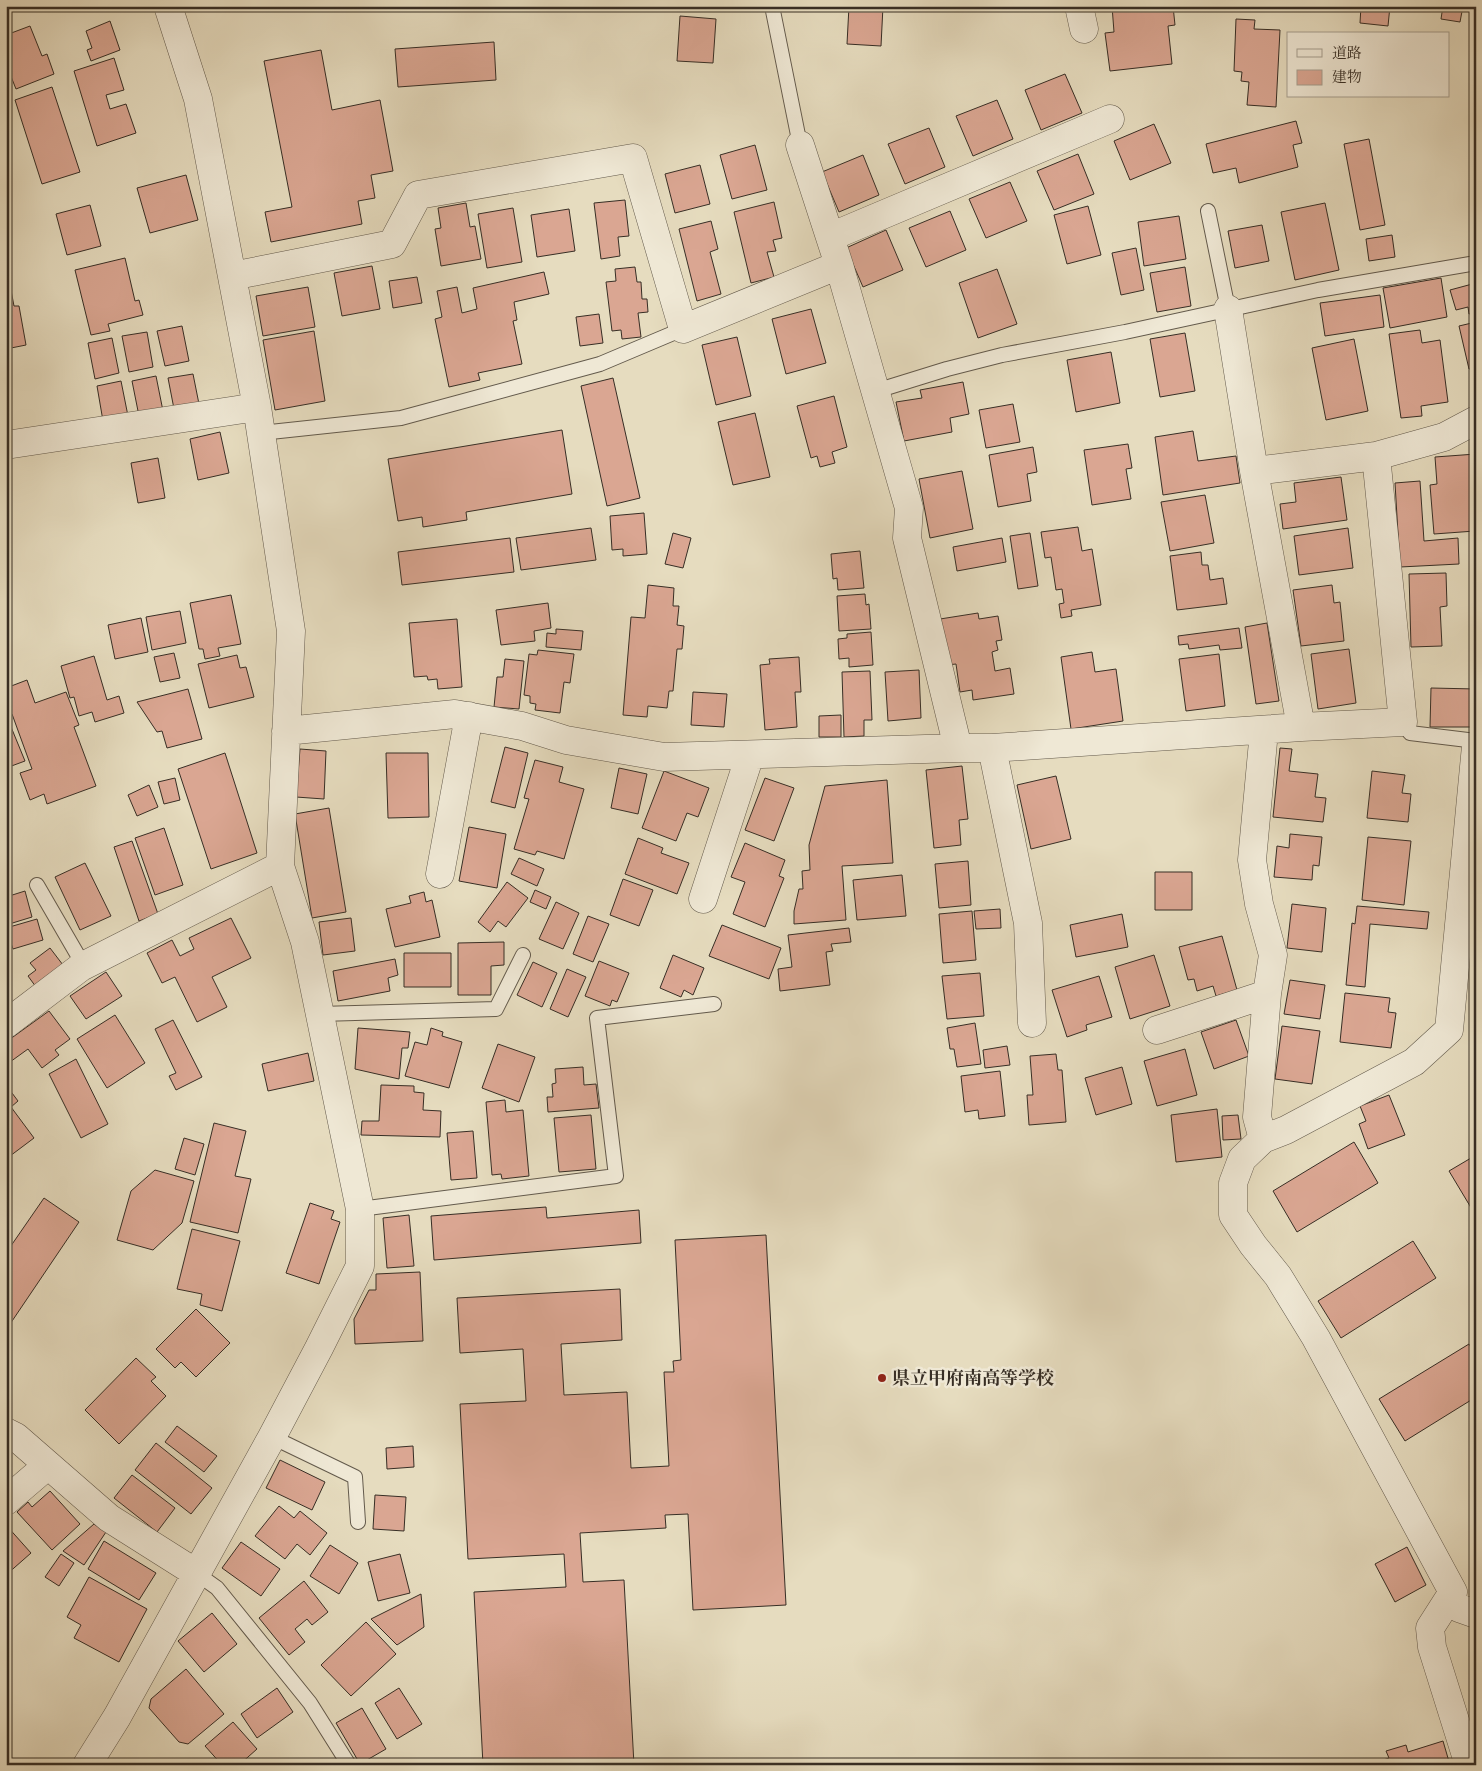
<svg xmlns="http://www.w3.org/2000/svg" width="1482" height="1771" font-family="'Old Standard TT','Noto Serif JP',serif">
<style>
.building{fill:#daa692;stroke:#372e25}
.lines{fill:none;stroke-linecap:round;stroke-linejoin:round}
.lane-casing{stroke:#635a4c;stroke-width:16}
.street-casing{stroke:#635a4c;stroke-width:29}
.lane{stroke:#efe8d5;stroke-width:14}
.street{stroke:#efe8d5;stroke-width:28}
.poi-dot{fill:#8f2418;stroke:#efe8d5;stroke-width:2}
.labels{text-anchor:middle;stroke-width:5;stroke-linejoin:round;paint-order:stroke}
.poi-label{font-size:18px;font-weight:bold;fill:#372e25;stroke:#efe8d5;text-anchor:start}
</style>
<rect width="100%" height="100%" fill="#e6dcbf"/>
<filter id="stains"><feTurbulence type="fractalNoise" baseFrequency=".004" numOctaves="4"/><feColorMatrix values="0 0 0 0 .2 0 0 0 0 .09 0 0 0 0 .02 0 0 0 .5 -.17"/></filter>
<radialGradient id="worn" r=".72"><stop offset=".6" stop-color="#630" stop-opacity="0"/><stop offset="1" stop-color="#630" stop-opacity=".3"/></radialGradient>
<!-- building -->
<path class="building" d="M849 6H883L881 46 847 44Z
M1112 6H1173L1175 25 1168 26 1172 64 1110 71 1105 33 1114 32Z
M1259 6H1323L1322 11Z
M1361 6H1390L1388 26 1360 23Z
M1443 6H1463L1460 22 1441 19Z
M1474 6H1476V23H1471Z
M680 16 716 19 713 63 677 61Z
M1236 19 1255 20 1254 29 1280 30 1276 107 1247 105 1249 82 1241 81 1242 72 1234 71Z
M110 21 120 50 91 61 87 50 92 48 86 31Z
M30 26 42 56 47 54 54 74 16 89 6 64V35Z
M494 42 496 80 398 87 395 49Z
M321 50 332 110 380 100 393 171 371 175 375 198 358 201 362 224 271 242 265 212 292 207 264 61Z
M114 58 124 90 106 95 110 109 126 104 136 133 97 146 74 71Z
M1065 74 1082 113 1041 130 1025 90Z
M52 87 80 172 42 184 15 100Z
M997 100 1013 139 973 156 956 116Z
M1296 121 1302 143 1293 145 1298 167 1239 183 1236 168 1213 173 1206 144Z
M1154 124 1171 163 1130 180 1114 141Z
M929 128 945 167 905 184 888 144Z
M1369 139 1385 225 1360 230 1344 144Z
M755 145 767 190 732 199 720 155Z
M1078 154 1094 194 1054 210 1037 171Z
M863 155 879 195 839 212 822 172Z
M700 165 710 204 675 213 665 174Z
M186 175 198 220 150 233 137 188Z
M1010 182 1027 221 986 238 969 199Z
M625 200 629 236 618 237 620 256 601 259 594 203Z
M774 202 782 238 773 240 776 251 767 252 774 277 751 283 734 212Z
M466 203 470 227 475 226 481 259 441 266 435 229 441 228 438 208Z
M1325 203 1339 270 1295 280 1281 212Z
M90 205 101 246 67 255 56 214Z
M1088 206 1101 255 1067 264 1054 215Z
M513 208 522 262 487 268 478 214Z
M569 209 575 251 537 257 531 215Z
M950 211 966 250 926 267 909 228Z
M1179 216 1186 259 1144 266 1138 222Z
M711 221 718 249 710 252 721 294 697 301 679 229Z
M1262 225 1269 261 1235 268 1228 231Z
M886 230 903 270 863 287 846 248Z
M1392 235 1395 257 1369 261 1366 239Z
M1136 248 1144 290 1121 295 1112 253Z
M125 258 135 301 139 300 143 315 108 324 110 331 91 335 75 270Z
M6 264 14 306H19L26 345 6 349Z
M372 266 380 309 342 316 334 273Z
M635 267 637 282H641L642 299H647L648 312 638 313 641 337 622 339 621 330 612 331 606 282 616 281 615 269Z
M1185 267 1191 306 1157 312 1150 273Z
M997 269 1017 324 978 338 959 283Z
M544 272 549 294 514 302 517 320 513 321 522 364 478 373 480 380 449 387 435 319 442 317 437 291 457 287 462 313 477 309 473 288Z
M417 277 422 303 393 308 389 281Z
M1441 278 1447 317 1390 328 1383 288Z
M1476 283V312L1469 314 1468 307 1456 310 1450 290Z
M308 287 315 327 263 336 256 296Z
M1380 295 1384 327 1325 336 1320 303Z
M811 309 826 363 786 374 772 319Z
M599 314 603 343 580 346 576 317Z
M1476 322V368L1469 369 1459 326Z
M182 326 189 361 165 366 157 331Z
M1420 330 1422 343 1440 340 1448 402 1421 406 1422 416 1401 418 1389 334Z
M314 331 325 401 275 410 263 340Z
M147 332 153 367 129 372 122 336Z
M1185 333 1195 391 1160 397 1150 339Z
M737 337 751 396 716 405 702 345Z
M112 338 119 373 95 379 88 343Z
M1354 339 1368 411 1326 420 1312 348Z
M1111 352 1120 403 1076 412 1067 360Z
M193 374 200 409 175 414 168 378Z
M156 376 163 411 139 416 132 381Z
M613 378 640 498 607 506 581 386Z
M121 381 128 416 103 421 97 386Z
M963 382 969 414 950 418 952 432 904 441 896 402 922 398 920 390Z
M834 396 847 447 832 452 835 463 820 467 817 456 811 458 797 406Z
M1013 404 1020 442 986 448 979 410Z
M755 413 770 477 733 485 718 422Z
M562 430 572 494 466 512 467 520 423 527 422 517 398 521 388 459Z
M1193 431 1198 461 1236 456 1240 483 1163 495 1155 437Z
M220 432 229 473 198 480 190 439Z
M1128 444 1132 468 1126 469 1131 499 1092 505 1084 450Z
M1033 447 1037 472 1027 474 1031 501 998 507 989 455Z
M1476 454V514H1473L1475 531 1434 534 1430 485 1437 484 1435 457Z
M158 458 165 498 138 503 131 463Z
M962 471 973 529 930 538 919 479Z
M1341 477 1347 520 1283 529 1280 504 1296 502 1294 483Z
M1420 481 1424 541 1458 538 1459 564 1400 567 1395 483Z
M1205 495 1214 543 1170 551 1161 502Z
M644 513 647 554 623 556V549L612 550 610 516Z
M1078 527 1082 551 1092 549 1101 605 1071 610 1072 616 1061 618 1059 604 1064 603 1062 589 1056 590 1051 557 1045 558 1041 532Z
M591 528 596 560 521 570 516 538Z
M1348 528 1353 568 1299 575 1294 536Z
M673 533 691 538 683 568 665 564Z
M1030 533 1038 586 1018 589 1010 536Z
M510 538 514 572 402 585 398 552Z
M1002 538 1006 562 957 571 953 547Z
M860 551 864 588 838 590 837 578 833 579 831 554Z
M1201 552 1202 565H1208L1210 580 1223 578 1227 604 1177 610 1170 556Z
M1446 573 1447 606 1440 607 1442 646 1411 647 1409 574Z
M648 585 674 588 673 606H679L677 625 684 626 682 649H677L673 691H669L667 708 648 706 647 717 623 715 631 617 645 618Z
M1332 585 1334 603 1340 602 1344 641 1301 646 1293 590Z
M865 594 866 605 869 604 871 629 839 631 837 596Z
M231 595 241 644 218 648 220 656 205 659 203 649H199L190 603Z
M548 603 551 628 534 631 535 641 501 645 496 610Z
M180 611 186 643 152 650 146 617Z
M978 613 979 619 998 616 1002 640 996 641 998 650 992 652 995 671 1010 668 1014 694 973 700 972 690 960 692 956 664 947 665 940 619Z
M141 618 148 652 115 659 108 625Z
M457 619 462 687 438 689 437 679 428 680 427 676 414 677 409 623Z
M1267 623 1279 701 1256 704 1245 627Z
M1239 628 1242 648 1220 650 1219 645 1189 649 1188 644 1179 645 1178 636Z
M556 629 583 631 581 650 546 647 547 633 556 634Z
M871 632 873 665 849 667V658L839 659 838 639 847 638V634Z
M1349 649 1356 703 1318 709 1311 654Z
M538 650 574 654 570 683 564 682 560 713 535 710 536 704 530 703V696L524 695 529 654 537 655Z
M1092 652 1095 672 1116 669 1123 721 1071 729 1061 657Z
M174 653 180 678 160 682 154 657Z
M1219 654 1225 706 1186 711 1179 659Z
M237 655 240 668 246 667 254 697 209 708 198 664Z
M94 656 107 700 119 696 124 713 95 722 92 712 79 716 74 697 70 698 61 666Z
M799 657 801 692H795L797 727 765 730 760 665 770 664 769 659Z
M505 659 524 661 519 709 494 707 497 677H503Z
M919 670 921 718 888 721 885 672Z
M870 671 872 720H864V736L844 737 842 672Z
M27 680 35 703 66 692 79 725 74 727 96 786 47 804 44 794 30 800 20 773 32 769 12 714 6 716V688Z
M1431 688 1476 689V727H1430Z
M188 689 202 739 167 748 162 731 157 732 137 702Z
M693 692 727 694 724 727 691 725Z
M841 715V737H819V716Z
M9 722 25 761 6 768V723Z
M505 747 528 753 515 808 491 802Z
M1280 748 1292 749 1289 771 1318 774 1315 797 1326 798 1323 822 1273 817Z
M300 749 326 751 324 799 296 797Z
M225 753 257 853 211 869 178 769Z
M386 753H428L429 817 388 818Z
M535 760 563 767 559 782 584 789 564 859 537 851 535 855 514 849 529 799 524 798Z
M962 766 968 819 959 820 961 845 934 848 926 770Z
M619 768 647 774 638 814 611 808Z
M664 771 709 788 698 817 687 813 676 841 642 828Z
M1372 771 1405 775 1402 793 1411 794 1408 822 1367 818Z
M1056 776 1071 839 1031 849 1017 785Z
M175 778 180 800 164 804 158 782Z
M765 778 794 788 774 841 745 830Z
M887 780 893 863 842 866 846 920 794 924V911L799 889H803L802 871 810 870 809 845 825 786Z
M149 785 158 807 137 816 128 795Z
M329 808 346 912 312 918 295 814Z
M469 827 506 834 497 888 459 881Z
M164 828 183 885 155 895 135 838Z
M1290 834 1322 837 1319 866 1313 865 1312 880 1274 877 1277 846 1289 848Z
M1368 837 1411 841 1404 905 1362 900Z
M638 838 663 848 661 853 689 863 677 894 625 874Z
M132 841 158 914 139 921 114 847Z
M745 843 785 860 779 876 784 878 765 927 733 914 745 882 731 877Z
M519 858 544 869 537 886 511 874Z
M968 861 971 905 939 908 935 864Z
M85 863 111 916 80 930 55 877Z
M1155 872H1192V910H1155Z
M902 875 906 916 857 920 853 880Z
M623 879 653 890 639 926 610 915Z
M507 882 528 898 506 927 498 921 490 932 478 922Z
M535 890 551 897 546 909 530 902Z
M25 891 32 917 6 925V897Z
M424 892 426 902 432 900 440 937 395 947 386 909 411 903 409 896Z
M556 902 579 913 563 949 539 939Z
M1292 904 1326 908 1322 952 1287 948Z
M1357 906 1429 912 1427 929 1370 924 1365 987 1346 985 1352 923 1355 924Z
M1000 909 1001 928 976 929 974 911Z
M972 911 976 960 943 963 939 914Z
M1122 914 1128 947 1076 957 1070 925Z
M588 916 609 924 593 962 573 954Z
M231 918 251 958 212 977 227 1007 197 1022 175 977 162 983 147 953 172 940 180 956 194 949 189 938Z
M351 918 355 951 323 955 319 922Z
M37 919 43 940 13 949 6 928Z
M722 925 781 948 769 979 709 956Z
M849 928 851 942 831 944 833 951 826 952 830 985 780 991 778 969 792 967 788 935Z
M1222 936 1237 990 1216 996 1213 986 1197 991 1194 979 1188 980 1179 947Z
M504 942V965L491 966V995H458V943Z
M50 948 63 965 36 987 28 976 36 970 30 963Z
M404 953H451V987H404Z
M673 955 704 968 693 995 684 990 681 997 660 988Z
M1154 955 1170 1006 1130 1019 1115 967Z
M395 959 398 975 388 978 390 991 338 1001 333 971Z
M599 961 629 973 617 1002 612 1000 610 1006 585 996Z
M533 962 557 973 542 1007 517 995Z
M567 969 586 977 568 1017 550 1009Z
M106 972 122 996 86 1019 70 996Z
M980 973 984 1016 947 1019 942 976Z
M1099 976 1112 1017 1086 1025 1087 1030 1067 1037 1052 990Z
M1290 980 1325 985 1320 1019 1284 1014Z
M1345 993 1390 998 1388 1012 1396 1013 1391 1048 1340 1042Z
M49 1011 70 1039 55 1050 59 1055 42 1068 28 1049 10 1062 6 1057V1042Z
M115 1015 145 1063 107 1088 77 1039Z
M173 1020 202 1077 176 1090 169 1076 176 1073 155 1029Z
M1236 1020 1249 1056 1214 1069 1201 1032Z
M975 1023 981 1064 957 1067 954 1049H950L947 1028Z
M1282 1026 1320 1031 1312 1084 1275 1079Z
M358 1028 410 1032 408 1048H402L399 1079 355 1069Z
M431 1028 443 1032 442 1036 462 1042 449 1088 405 1076 415 1042 427 1045Z
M498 1044 535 1057 519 1102 482 1088Z
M1007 1046 1010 1065 985 1068 983 1050Z
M1185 1049 1197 1095 1157 1106 1144 1061Z
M308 1053 314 1081 268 1091 262 1064Z
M1056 1054 1058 1070H1062L1066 1122 1029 1125 1027 1095H1033L1030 1056Z
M76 1059 108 1124 81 1138 49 1074Z
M583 1067 584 1085 596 1084 599 1108 548 1112 547 1097H553L552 1084 556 1083 555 1069Z
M1122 1067 1132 1104 1096 1115 1085 1078Z
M1000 1071 1005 1116 979 1119 978 1110 965 1112 961 1076Z
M6 1085 18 1101 11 1107 34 1138 6 1159Z
M381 1085 414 1086V1092L424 1093 423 1110 441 1111 440 1137 361 1135 362 1121H379Z
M1389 1095 1405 1135 1368 1149 1359 1124 1366 1121 1360 1106Z
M505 1100 506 1112 523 1110 529 1176 502 1179 501 1174 492 1175 486 1102Z
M1217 1109 1222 1157 1176 1162 1171 1115Z
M591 1115 596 1169 559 1172 554 1118Z
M1238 1115 1241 1139 1223 1140 1222 1116Z
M214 1123 246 1131 235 1176 251 1179 238 1233 190 1222Z
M473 1131 477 1178 451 1180 447 1133Z
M184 1138 204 1144 195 1175 175 1169Z
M1354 1142 1378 1183 1297 1232 1273 1191Z
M1471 1158 1476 1166V1216L1449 1171Z
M155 1170 194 1181 182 1223 153 1250 117 1240 131 1191Z
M44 1198 79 1222 6 1330V1253Z
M310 1203 334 1211 331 1219 340 1222 319 1284 286 1273Z
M546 1207 547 1218 639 1210 641 1243 434 1260 431 1216Z
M409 1215 414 1266 387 1268 383 1218Z
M192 1229 240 1241 222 1311 200 1305 202 1294 177 1289Z
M766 1235 786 1605 693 1610 688 1514 665 1515 666 1528 580 1533 583 1582 624 1580 634 1765H483L474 1592 566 1587 564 1554 468 1559 460 1404 526 1401 523 1349 460 1353 457 1298 620 1289 622 1340 561 1344 564 1395 627 1392 631 1468 669 1466 664 1372H674L673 1361 681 1360 675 1240Z
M1413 1241 1436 1278 1341 1338 1318 1301Z
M420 1272 423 1341 355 1344 354 1319 369 1290H376V1274Z
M196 1309 230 1343 196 1377 181 1362 175 1368 156 1349Z
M1469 1344 1476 1356V1397L1405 1441 1379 1399Z
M136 1358 156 1377 151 1381 166 1396 119 1444 85 1410Z
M177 1426 217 1456 204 1472 165 1442Z
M156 1443 212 1488 191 1514 135 1470Z
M413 1446 414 1467 387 1469 386 1448Z
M280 1460 325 1482 312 1510 266 1488Z
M132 1475 175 1508 157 1532 114 1498Z
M50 1491 80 1524 52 1550 17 1512 28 1502 32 1507Z
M375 1495 406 1497 404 1531 373 1529Z
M279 1506 294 1518 300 1511 327 1533 310 1555 297 1544 285 1559 255 1536Z
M94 1524 106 1532 84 1565 63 1551Z
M6 1525 31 1553 6 1575Z
M104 1541 156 1573 139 1600 88 1569Z
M241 1542 280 1569 261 1596 222 1568Z
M330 1545 358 1563 339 1594 310 1576Z
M1407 1547 1426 1585 1395 1602 1375 1564Z
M61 1554 74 1563 59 1586 45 1577Z
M400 1554 410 1593 378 1601 368 1562Z
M89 1577 147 1609 119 1662 74 1638 81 1625 67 1617Z
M304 1581 328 1612 312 1625 307 1619 295 1629 305 1642 289 1655 259 1618Z
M421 1594 424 1627 397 1645 371 1619Z
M212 1613 237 1644 204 1672 178 1641Z
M366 1622 396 1654 351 1696 321 1665Z
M186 1669 224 1714 188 1744 179 1742 149 1708 151 1699Z
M277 1688 293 1712 257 1738 241 1714Z
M399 1688 422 1724 397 1739 375 1703Z
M362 1708 386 1749 360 1764 336 1723Z
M233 1722 257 1749 239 1765H222L205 1746Z
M1443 1741 1450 1765H1369L1389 1758 1386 1751 1406 1745 1408 1752Z"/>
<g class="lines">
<!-- lane casing -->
<g class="lane-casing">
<path id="lane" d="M772 6 800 145
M1208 211 1228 309
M876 391 947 369 1002 355 1125 332 1318 290 1476 263
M261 433 401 418 600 364 683 329
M1403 722 1410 733 1476 741
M37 885 84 966
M320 1014 496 1009 523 955
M360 1209 616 1176 597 1018 714 1004
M272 1437 355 1477 358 1522
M196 1573 217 1588 310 1703 349 1765"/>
</g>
<!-- street casing -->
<g class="street-casing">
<path id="street" d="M1079 6 1084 29
M800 145 839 265 909 508 907 538 958 748
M830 237 1110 119
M232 276 392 244 418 195 633 158 683 329 839 265
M1228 309 1254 471 1301 727
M6 445 257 407
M1254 471 1376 456
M286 731 455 714 522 726 566 740 664 757 958 748H992L1301 727 1403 722 1376 456 1444 437 1476 420
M992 748 1028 923 1032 1023
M440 874 469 716
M703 899 750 755
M6 1024 81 967 280 866
M1157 1030 1267 994
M1263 1139 1257 1117 1267 994 1273 955 1259 904 1252 860 1264 731
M6 1432 16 1437 109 1518 196 1573
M6 1501 48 1465
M1459 1608 1476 1614
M87 1765 117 1717 272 1437 319 1348 360 1266V1209L305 942 280 866 291 631 257 407 198 99 168 6
M1469 1765 1432 1647 1430 1628 1453 1592 1316 1338 1278 1276 1253 1245 1233 1215V1183L1242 1159 1263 1139 1286 1130 1414 1062 1449 1030 1476 746"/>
</g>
<!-- lane -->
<use href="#lane" class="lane"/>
<!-- street -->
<use href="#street" class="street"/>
</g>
<!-- markers -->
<circle class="poi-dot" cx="882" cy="1378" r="5"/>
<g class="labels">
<!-- poi labels -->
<g class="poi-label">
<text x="892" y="1384">県立甲府南高等学校</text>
</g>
</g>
<!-- margin -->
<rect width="1482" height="1771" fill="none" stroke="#e6dcbf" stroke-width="25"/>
<rect x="8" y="8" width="1467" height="1756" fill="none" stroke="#372e25" stroke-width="2.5"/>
<rect x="12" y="12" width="1457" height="1746" fill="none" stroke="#372e25"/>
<!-- legend -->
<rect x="1287" y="32" width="162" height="65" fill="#efe8d5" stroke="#a59e8f"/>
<rect x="1297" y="49" width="25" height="8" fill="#efe8d5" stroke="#a59e8f"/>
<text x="1332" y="58" font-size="15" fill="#372e25">道路</text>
<rect x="1297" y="70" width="25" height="15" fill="#daa692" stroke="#a59e8f"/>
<text x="1332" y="82" font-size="15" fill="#372e25">建物</text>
<rect width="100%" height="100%" filter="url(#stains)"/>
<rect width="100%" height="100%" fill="url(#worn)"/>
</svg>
